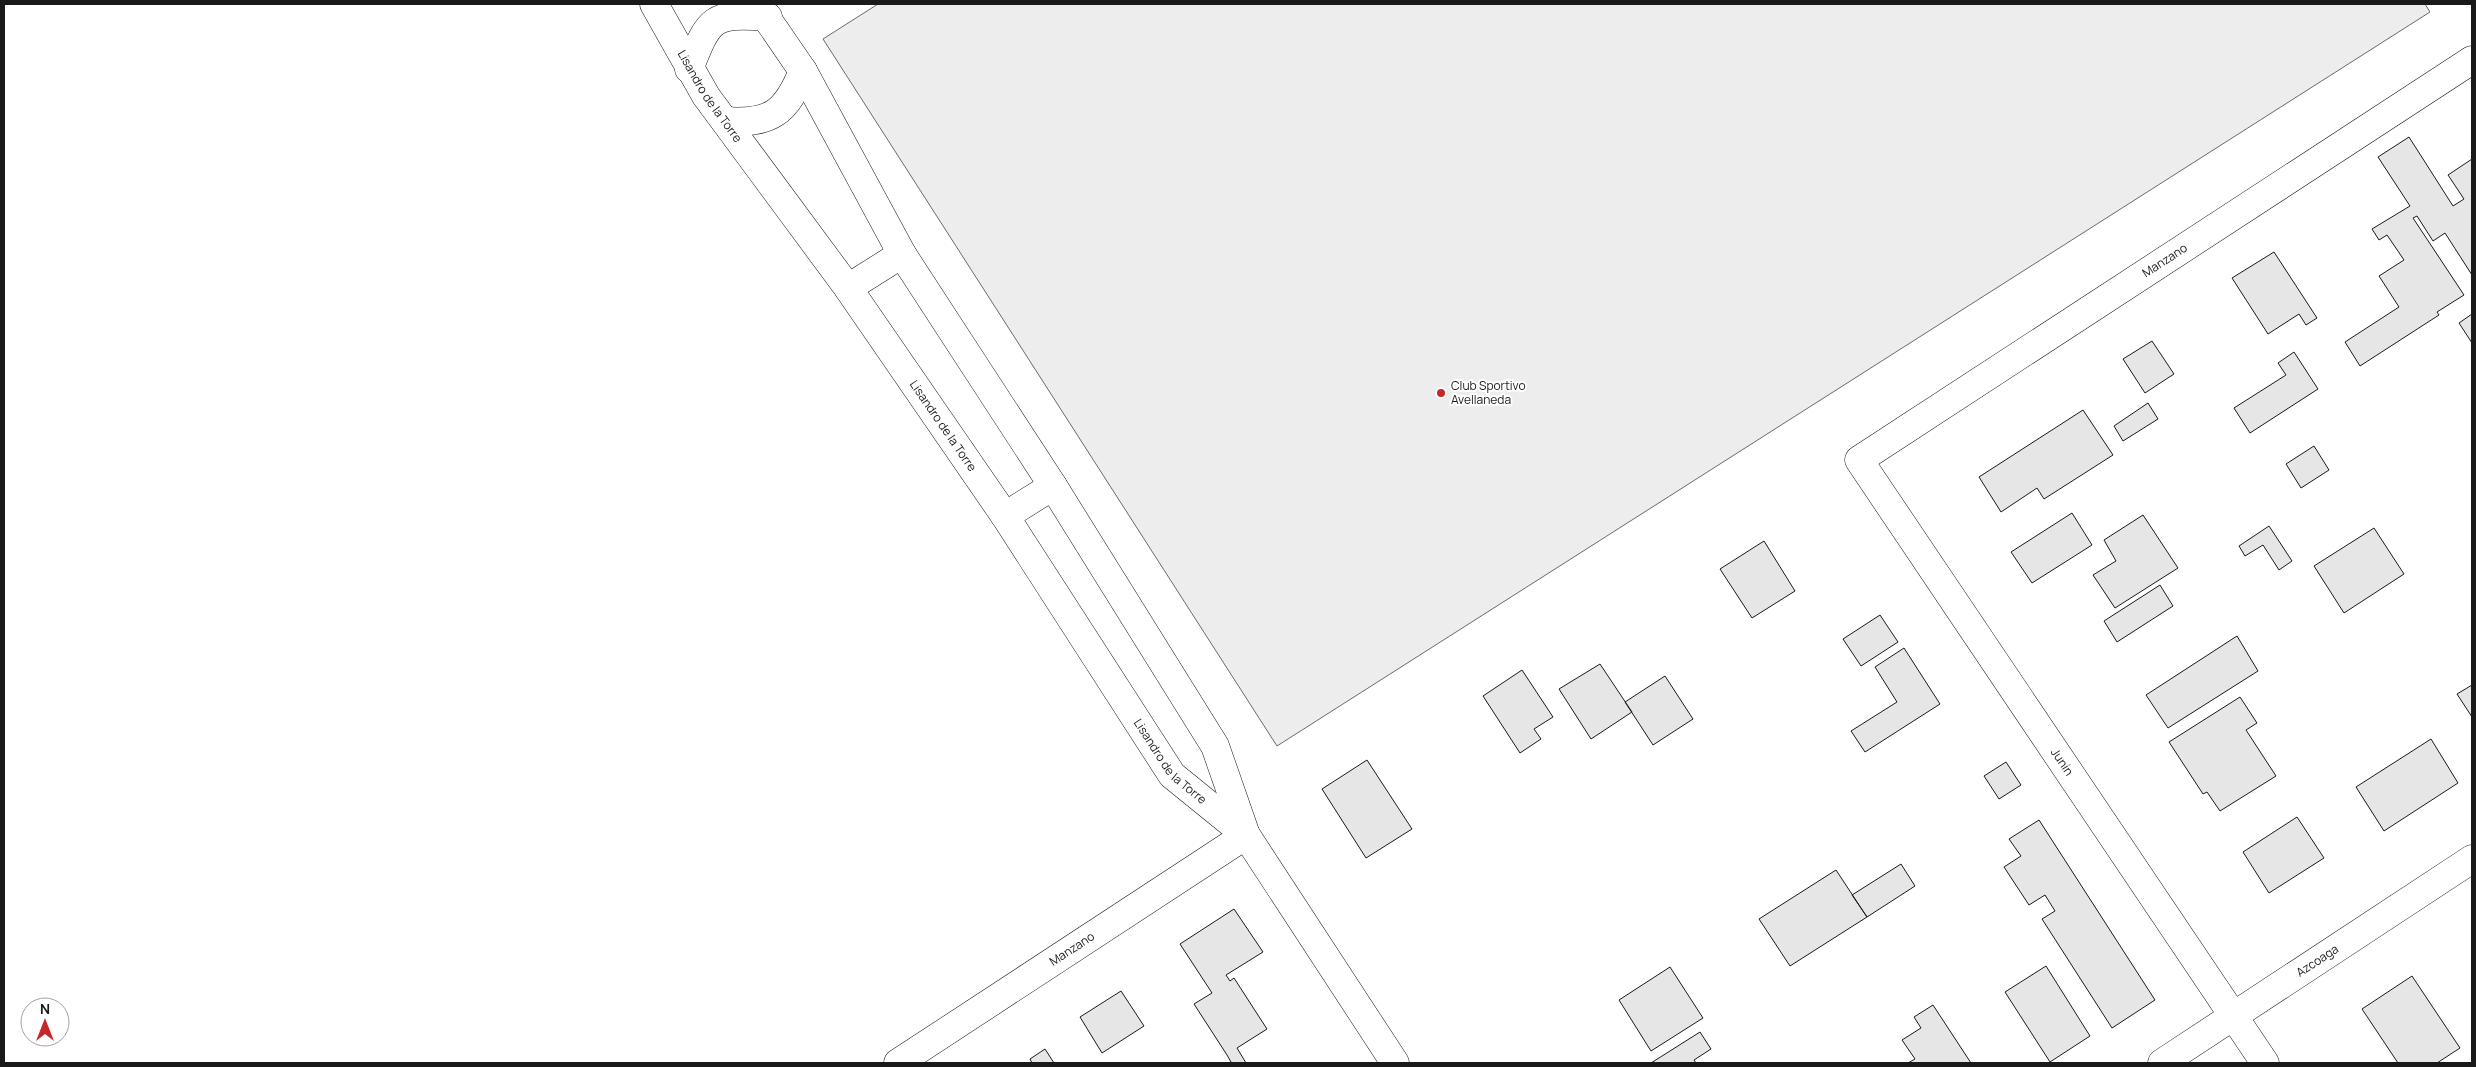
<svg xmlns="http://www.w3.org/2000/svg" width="2476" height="1067" font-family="Manrope,sans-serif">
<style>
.green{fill:#ededed;stroke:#6a6a6a}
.building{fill:#e6e6e6;stroke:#1a1a1a}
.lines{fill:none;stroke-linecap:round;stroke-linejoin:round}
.minor-casing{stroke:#1a1a1a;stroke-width:29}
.minor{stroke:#fff;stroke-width:28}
.poi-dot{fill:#c62828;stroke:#fff;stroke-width:2}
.labels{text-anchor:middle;stroke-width:4;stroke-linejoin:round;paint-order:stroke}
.street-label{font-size:12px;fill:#1a1a1a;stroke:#fff}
.poi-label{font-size:12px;fill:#1a1a1a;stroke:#fff;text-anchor:start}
</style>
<rect width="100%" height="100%" fill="#fff"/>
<!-- green -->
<path class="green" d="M878 4H2425L2430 12 1277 746 823 39Z"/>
<!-- building -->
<path class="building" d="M2409 137 2453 206 2464 199 2448 175 2472 159V275L2445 233 2433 241 2417 216 2413 218 2464 295 2437 312 2439 315 2360 366 2345 342 2399 307 2379 276 2404 260 2387 235 2379 240 2372 229 2410 206 2378 157Z
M2274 252 2317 318 2306 325 2299 314 2268 334 2232 278Z
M2472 314V343L2459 323Z
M2152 341 2174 374 2145 393 2123 359Z
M2294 352 2318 389 2250 433 2234 408 2286 375 2278 363Z
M2148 403 2158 419 2123 441 2114 426Z
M2083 410 2113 455 2044 499 2037 488 2001 512 1979 477Z
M2314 446 2329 470 2301 488 2286 464Z
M2072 513 2092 545 2032 583 2011 552Z
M2143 515 2178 568 2115 608 2093 575 2116 561 2104 540Z
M2269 526 2292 561 2279 570 2263 545 2245 556 2239 546Z
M2374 528 2404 574 2344 613 2314 566Z
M1764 541 1795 591 1752 618 1720 569Z
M2160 585 2173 606 2117 642 2104 621Z
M1880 615 1898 642 1861 666 1843 639Z
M2237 636 2258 671 2168 728 2146 695Z
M1904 648 1940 704 1865 752 1851 731 1897 702 1875 667Z
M1600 664 1632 712 1591 739 1559 689Z
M1522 670 1553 717 1534 729 1541 739 1520 753 1483 696Z
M1665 676 1693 719 1653 745 1625 702Z
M2472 685V717L2457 694Z
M2240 697 2257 723 2246 730 2276 776 2220 811 2207 792 2203 794 2169 742Z
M2431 739 2458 783 2384 831 2356 787Z
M1367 760 1412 829 1366 858 1322 789Z
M2006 762 2021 785 1999 799 1984 776Z
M2297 817 2324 858 2269 893 2243 852Z
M2039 820 2155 1000 2112 1028 2042 919 2055 911 2045 895 2029 905 2004 867 2021 856 2009 839Z
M1901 864 1915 886 1867 917 1852 895Z
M1836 870 1867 917 1790 966 1759 919Z
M1234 909 1263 952 1226 975 1230 981 1234 978 1267 1029 1237 1048 1246 1063H1228L1231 1062 1227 1055 1194 1004 1212 993 1180 944Z
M2046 966 2090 1036 2050 1062 2005 992Z
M1670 967 1703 1018 1651 1051 1619 1000Z
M2412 976 2460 1048 2437 1063H2398L2362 1009Z
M1121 991 1144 1026 1102 1053 1080 1017Z
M1933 1005 1971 1063H1908L1915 1059 1902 1040 1921 1028 1914 1017Z
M1700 1032 1711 1049 1694 1060 1696 1063H1651Z
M1045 1049 1054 1063H1032L1030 1059Z"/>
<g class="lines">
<!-- minor casing -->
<g class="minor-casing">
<g id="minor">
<path id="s1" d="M654 4 706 96 848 288 1005 516 1172 775 1246 835"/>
<path d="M757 4 803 71 902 254 1053 486 1215 746 1246 835 1395 1063"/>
<path d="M689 69C709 19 711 12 768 17"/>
<path d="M725 121C771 124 786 113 803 71"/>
<path d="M848 288 902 254"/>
<path d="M1005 516 1053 486"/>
<path id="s2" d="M898 1063 1246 835"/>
<path id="s3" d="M2162 1063 2472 859"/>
<path id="s4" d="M2265 1063 1859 460 2472 60"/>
</g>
</g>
<!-- minor -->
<use href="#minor" class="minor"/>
</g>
<!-- markers -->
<circle class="poi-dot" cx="1441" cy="393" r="5"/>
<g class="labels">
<!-- street labels -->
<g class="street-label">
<text dy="4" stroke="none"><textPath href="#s1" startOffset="108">Lisandro de la Torre</textPath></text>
<text dy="4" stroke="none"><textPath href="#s4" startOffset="1092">Manzano</textPath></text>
<text dy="4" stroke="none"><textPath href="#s1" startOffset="512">Lisandro de la Torre</textPath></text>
<text dy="4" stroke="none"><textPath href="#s1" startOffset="918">Lisandro de la Torre</textPath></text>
<text transform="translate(2062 762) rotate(56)" y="4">Junín</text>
<text dy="4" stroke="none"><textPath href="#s2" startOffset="208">Manzano</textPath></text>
<text dy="4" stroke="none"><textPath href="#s3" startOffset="186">Azcoaga</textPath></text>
</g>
<!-- poi labels -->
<g class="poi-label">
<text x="1451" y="390">Club Sportivo<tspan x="1451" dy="14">Avellaneda</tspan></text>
</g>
</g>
<!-- border -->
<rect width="2476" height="1067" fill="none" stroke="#1a1a1a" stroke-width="10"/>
<!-- north arrow -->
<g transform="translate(45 1022)"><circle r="24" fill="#ffffff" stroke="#a3a3a3"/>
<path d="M0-4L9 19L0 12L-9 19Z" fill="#c62828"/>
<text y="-8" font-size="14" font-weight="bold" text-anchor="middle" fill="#1a1a1a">N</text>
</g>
</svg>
